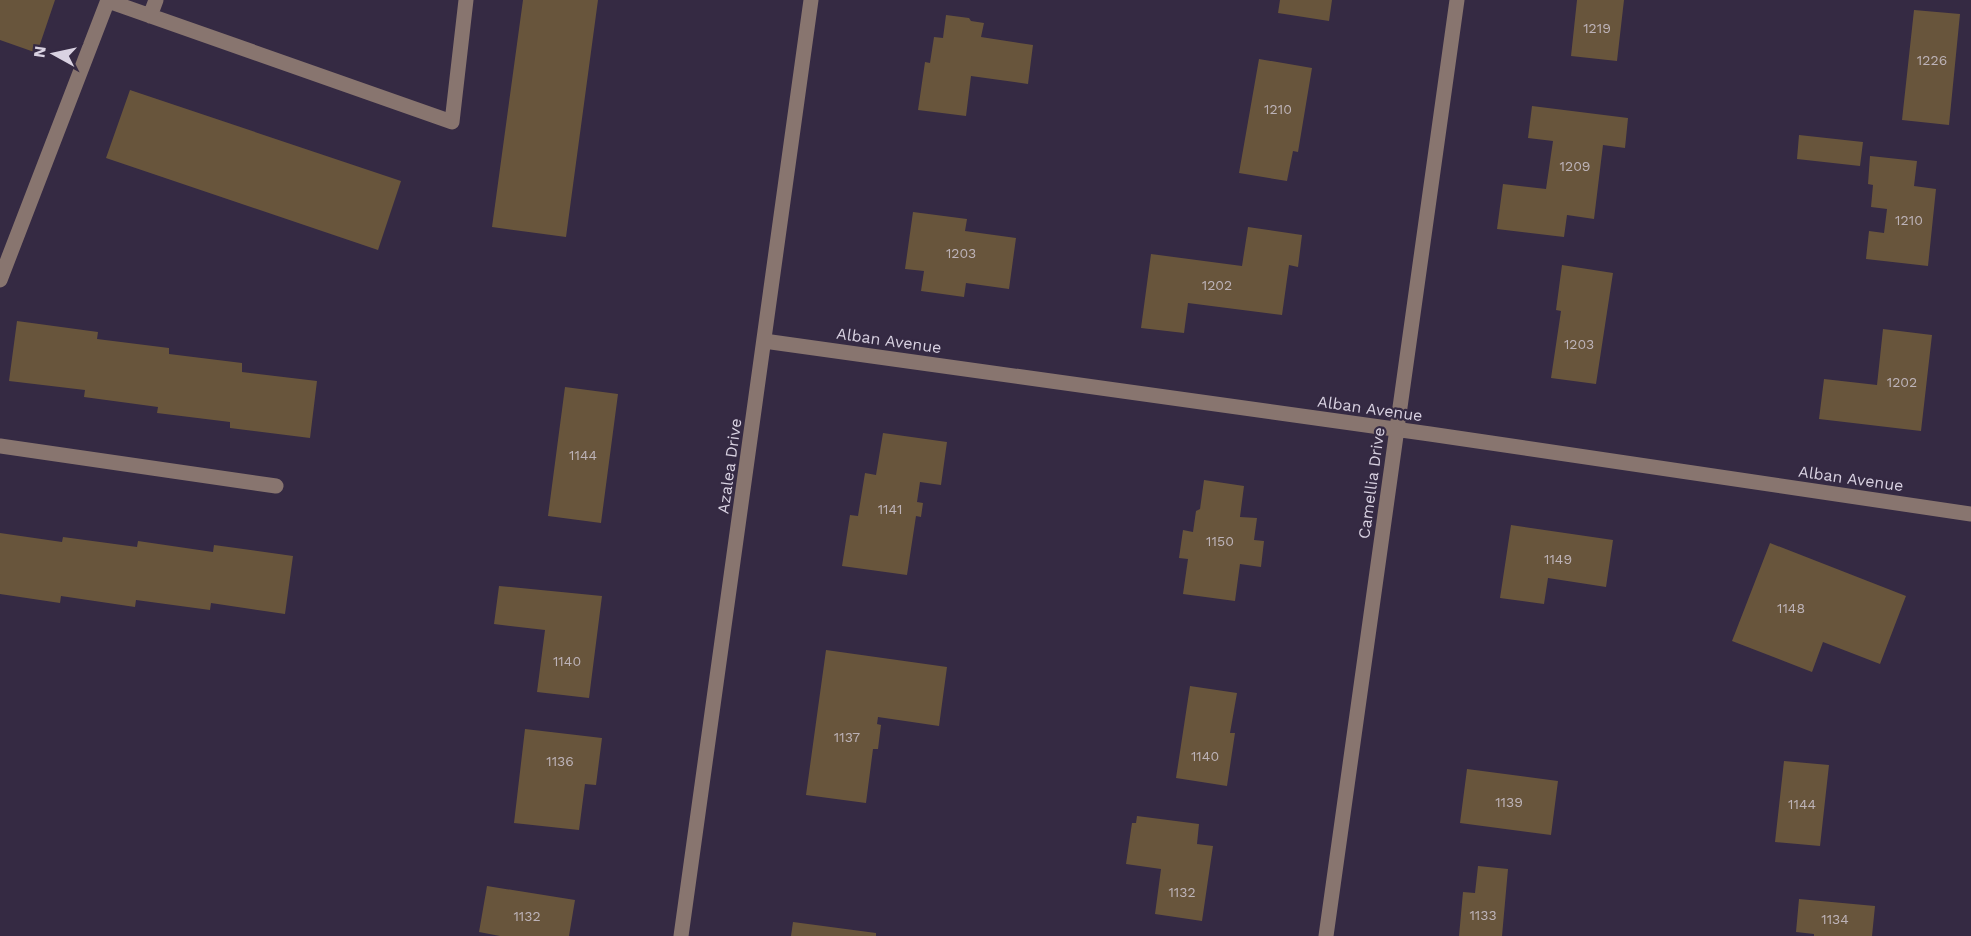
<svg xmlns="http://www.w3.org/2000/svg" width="1971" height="936" font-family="'Work Sans',sans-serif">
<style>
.building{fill:#68553c}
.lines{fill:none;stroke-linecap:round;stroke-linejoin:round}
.minor{stroke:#88756f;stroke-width:15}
.labels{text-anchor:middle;stroke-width:4.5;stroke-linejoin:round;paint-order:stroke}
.number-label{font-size:14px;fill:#bdb3b8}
.street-label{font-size:16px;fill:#d9d2e2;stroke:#352a43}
</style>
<rect width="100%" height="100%" fill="#352a43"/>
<!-- building -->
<path class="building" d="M0 0H55L37 53 0 40Z
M523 0H598L566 237 492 227Z
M1280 0H1332L1329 21 1278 13Z
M1577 0H1624L1617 61 1571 56Z
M1914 10 1960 14 1949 125 1902 120Z
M946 15 969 18 971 21 984 23 981 37 1033 45 1028 84 971 76 966 116 918 110 925 62 930 63 934 37 943 38Z
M1259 59 1312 68 1298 152 1293 151 1287 181 1239 173Z
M130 90 401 181 378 250 106 158Z
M1532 106 1628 118 1625 148 1603 145 1594 219 1567 215 1564 237 1497 229 1503 184 1546 189 1553 141 1528 138Z
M1799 135 1863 142 1860 166 1797 159Z
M1870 156 1917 161 1914 186 1936 189 1928 266 1866 259 1869 231 1884 233 1887 209 1871 207 1873 185 1868 184Z
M913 212 967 219 965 231 1016 238 1009 289 966 283 964 297 921 291 924 271 905 269Z
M1248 227 1302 235 1298 267 1289 265 1282 315 1188 303 1184 333 1141 328 1151 254 1242 266Z
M1562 265 1613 273 1596 384 1551 378 1561 311 1556 310Z
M17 321 98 332 97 339 169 348V354L242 363V372L317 381 310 438 230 428V422L157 413 158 407 84 397 85 390 9 381Z
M1883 329 1932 335 1921 431 1819 419 1824 379 1877 385Z
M565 387 618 394 601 523 548 516Z
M883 433 947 442 941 485 920 482 917 502 923 503 921 517 916 516 907 575 842 566 850 515 858 516 865 473 876 475Z
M1204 480 1244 486 1240 517 1257 518 1254 540 1264 541 1261 567 1240 564 1235 601 1183 594 1188 559 1179 558 1183 530 1193 532 1196 511 1200 509Z
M1511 525 1613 540 1606 587 1548 578 1544 604 1500 598Z
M0 533 62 542 63 537 137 547 138 541 213 552 214 545 293 556 285 614 211 603 210 610 136 600 135 607 61 596 60 603 0 594Z
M1770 543 1906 596 1880 664 1823 642 1812 672 1732 641Z
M499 586 602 596 589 698 537 692 545 630 494 624Z
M826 650 947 667 939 726 878 717 877 724 881 725 878 749H873L866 803 806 795Z
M1190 686 1237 693 1230 733H1235L1227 786 1176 778Z
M525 729 602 738 596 785 585 784 579 830 514 823Z
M1784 761 1829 765 1820 846 1775 842Z
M1467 769 1558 781 1551 835 1460 823Z
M1137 816 1199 824 1197 844 1213 846 1202 921 1155 914 1161 869 1126 864 1132 823H1136Z
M1478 866 1508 869 1502 936H1459L1463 892 1475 893Z
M487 886 575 900 569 936H500L479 932Z
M1799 899 1875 906 1872 936H1814V934L1796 932Z
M793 922 876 933V936H791Z"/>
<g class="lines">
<!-- minor -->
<path class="minor" d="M108 1 452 122 466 0
M150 16 156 0
M0 280 108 0
M764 341 1430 434 1971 514
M0 446 276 486
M681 936 811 0
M1326 936 1457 0"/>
</g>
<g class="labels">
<!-- number labels -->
<g class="number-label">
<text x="1597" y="33">1219</text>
<text x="1932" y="65">1226</text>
<text x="1278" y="114">1210</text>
<text x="1575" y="171">1209</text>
<text x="1909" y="225">1210</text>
<text x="961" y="258">1203</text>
<text x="1217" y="290">1202</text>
<text x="1579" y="349">1203</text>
<text x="1902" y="387">1202</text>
<text x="583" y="460">1144</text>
<text x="890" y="514">1141</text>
<text x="1220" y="546">1150</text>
<text x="1558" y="564">1149</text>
<text x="1791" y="613">1148</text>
<text x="567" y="666">1140</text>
<text x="847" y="742">1137</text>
<text x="1205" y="761">1140</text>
<text x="560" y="766">1136</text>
<text x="1509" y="807">1139</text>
<text x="1802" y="809">1144</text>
<text x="1182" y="897">1132</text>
<text x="1483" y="920">1133</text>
<text x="527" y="921">1132</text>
<text x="1835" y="924">1134</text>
</g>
<!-- street labels -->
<g class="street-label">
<text transform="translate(889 340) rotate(8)" y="6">Alban Avenue</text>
<text transform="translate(1370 408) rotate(8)" y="6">Alban Avenue</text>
<text transform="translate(729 466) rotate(-82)" y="6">Azalea Drive</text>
<text transform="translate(1851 478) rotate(8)" y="6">Alban Avenue</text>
<text transform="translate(1371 483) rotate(-82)" y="6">Camellia Drive</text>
</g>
</g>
<!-- north arrow -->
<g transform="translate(54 54) rotate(278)" stroke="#352a43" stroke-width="4.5" paint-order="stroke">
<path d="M0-4.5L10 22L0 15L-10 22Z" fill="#d9d2e2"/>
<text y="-9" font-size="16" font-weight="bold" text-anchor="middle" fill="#d9d2e2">N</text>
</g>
</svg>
